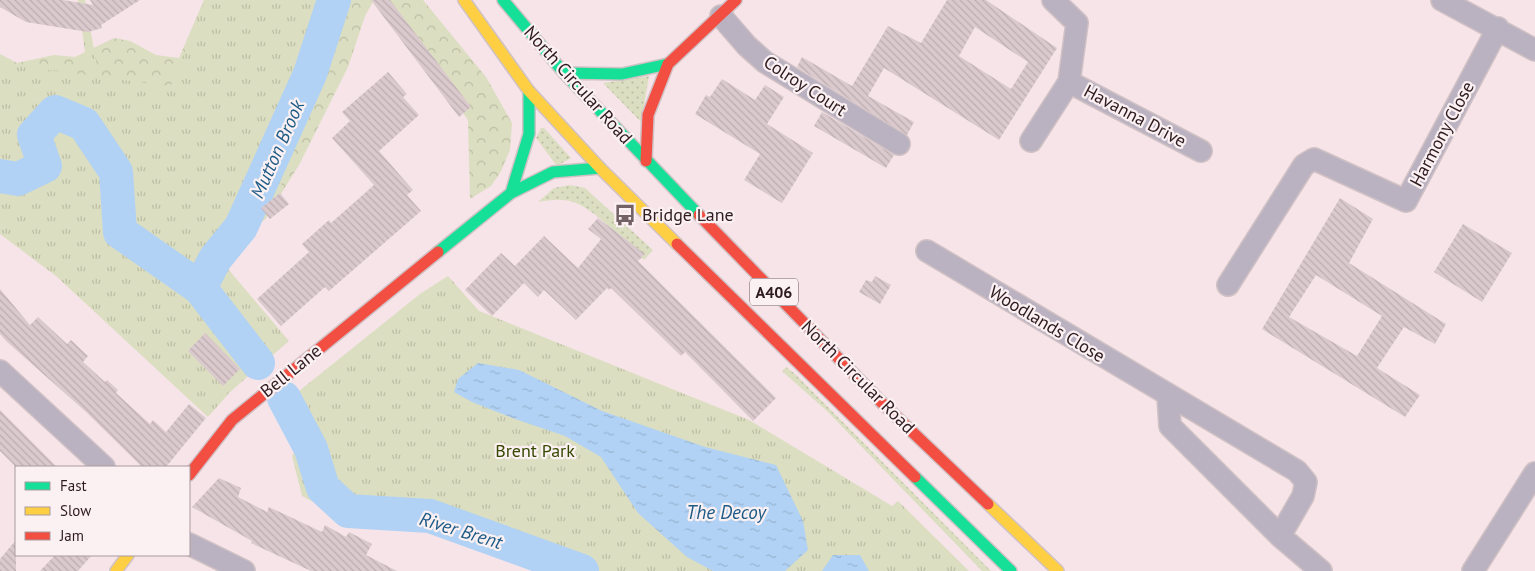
<svg xmlns="http://www.w3.org/2000/svg" width="1535" height="571" font-family="'PT Sans',sans-serif">
<style>
.grass{fill:url(#grass-dots)}
.forest{fill:url(#forest-crowns)}
.park{fill:url(#park-tufts)}
.water{fill:url(#water-ripples)}
.lines{fill:none;stroke-linecap:round;stroke-linejoin:round}
.river{stroke:#b1d2f5;stroke-width:34}
.building{fill:url(#building-back-hatch);fill-rule:evenodd}
.street-casing{stroke:#d0c1c5;stroke-width:24}
.fast-casing{stroke:#d0c1c5;stroke-width:14}
.slow-casing{stroke:#d0c1c5;stroke-width:14}
.jam-casing{stroke:#d0c1c5;stroke-width:14}
.street{stroke:#bab2c0;stroke-width:21}
.fast{stroke:#16e098;stroke-width:11}
.slow{stroke:#ffcf43;stroke-width:11}
.jam{stroke:#f24e42;stroke-width:11}
.labels{text-anchor:middle;stroke-width:4.5;stroke-linejoin:round;paint-order:stroke}
.shield{fill:#fbf0f2;stroke:#6c5b5f;stroke-width:1}
.shield-label{font-size:16px;font-weight:bold;fill:#2e1b20}
.street-label{font-size:18px;fill:#2e1b20;stroke:#fbf0f2}
.poi-label{font-size:18px;fill:#2e1b20;stroke:#fbf0f2;text-anchor:start}
.park-label{font-size:18px;fill:#374900;stroke:#fbf0f2}
.water-label{font-size:19px;font-style:italic;fill:#1d5b87;stroke:#fbf0f2}
</style>
<defs>
<pattern id="grass-dots" width="8" height="8" patternUnits="userSpaceOnUse" patternTransform="scale(1.25)"><rect width="8" height="8" fill="#dbdec0"/><path d="M2 2h.1M6 6h.1" fill="none" stroke="#bcbea5" stroke-width="1.8" stroke-linecap="round"/></pattern>
<pattern id="forest-crowns" width="20" height="18" patternUnits="userSpaceOnUse" patternTransform="scale(1.25)"><rect width="20" height="18" fill="#dbdec0"/><path d="M2 6a3 3 0 1 1 6 0M12 15a3 3 0 1 1 6 0" fill="none" stroke="#bcbea5"/></pattern>
<pattern id="park-tufts" width="24" height="20" patternUnits="userSpaceOnUse" patternTransform="scale(1.25)"><rect width="24" height="20" fill="#dbdec0"/><path d="M3 7l-1-3M5 7V3M7 7l1-3M15 17l-1-3M17 17v-4M19 17l1-3" fill="none" stroke="#bcbea5"/></pattern>
<pattern id="water-ripples" width="26" height="14" patternUnits="userSpaceOnUse" patternTransform="scale(1.25)"><rect width="26" height="14" fill="#b1d2f5"/><path d="M2 4q2-2 4 0t4 0M15 11q2-2 4 0t4 0" fill="none" stroke="#99b4d2"/></pattern>
<pattern id="building-back-hatch" width="6" height="6" patternUnits="userSpaceOnUse" patternTransform="scale(1.25)"><rect width="6" height="6" fill="#dbcacd"/><path d="M-1 5l2 2M0 0l6 6M5-1l2 2" fill="none" stroke="#bcadb0"/></pattern>
</defs>
<rect width="100%" height="100%" fill="#f6e4e8"/>
<!-- grass -->
<path class="grass" d="M649 76 641 122 603 83Z
M541 128H544L571 158 557 166 536 138Z
M570 185 585 188 653 250 644 260C629 245 595 210 576 203 564 198 550 200 538 202L554 188Z
M786 367 795 374 991 571H982L828 412 782 371Z"/>
<!-- forest -->
<path class="forest" d="M204 0H228L234 58 123 127 332 0H374L365 16 348 67 299 165 266 218 222 262 285 340 0 233V54L17 63 54 55 75 57 114 38 130 41 156 55 179 58Z
M382 0H423L486 77 512 123 510 150 500 173 491 186 470 199 468 120Z"/>
<!-- park -->
<path class="park" d="M78 0H85L99 77 171 86 205 0H349L330 59 289 142 286 173 280 187 271 203 222 262 289 341 230 392 208 417 56 276 0 234V64L88 75Z
M448 276 479 311 749 420 892 506 898 501 969 571H569L499 555 435 524 342 517 302 496 292 456 299 445 273 412 420 294Z"/>
<!-- water -->
<path class="water" d="M478 363 519 370 602 411 705 447 776 465 803 521 808 550 785 571H713L687 557 638 513 601 457 565 436 515 419 472 402 454 392 458 379Z
M833 555H860L869 571H822Z"/>
<g class="lines">
<!-- river -->
<path class="river" d="M0 176 18 179 45 166 34 135 55 112 84 124 116 172 120 232 200 288 258 363
M200 288 215 259 241 227 310 74 334 0
M284 398 311 449 323 488 348 511 430 516 582 571"/>
</g>
<!-- building -->
<path class="building" d="M0 0H63L93 5 90 0H140L101 25 102 28 88 32 26 22 0 7Z
M371 0H390L471 107 459 117Z
M947 0H986L1057 48 999 140 884 68 868 96 914 122 907 135 797 67 802 57 852 86 888 26 921 43ZM975 27 1028 62 1011 89 959 56Z
M388 72 407 94 403 97 419 115 379 151 413 190 407 195 421 211 329 291 325 287 281 326 257 299 309 252 302 244 329 220 331 223 374 185 332 138 350 121 342 112Z
M722 79 755 100 765 85 784 97 767 124 813 153 782 203 744 180 760 154 695 114 706 95 710 97Z
M822 112 894 155 886 168 814 126Z
M280 193 289 204 270 219 261 208Z
M1340 198 1373 219 1349 263 1446 324 1435 344 1404 327 1377 368 1420 395 1405 417 1262 329ZM1316 275 1382 316 1357 356 1289 317Z
M598 218 645 254 638 261 776 398 753 421 685 352 681 356 611 288 609 290 607 288 576 320 544 290 538 297 524 283 492 316 465 290 501 253 515 266 544 236 578 268 601 239 588 229Z
M1463 224 1512 253 1482 302 1434 272Z
M875 276 891 285 880 304 859 292 866 280 872 282Z
M0 289 30 325 38 317 67 344 71 340 88 356 83 362 105 382 107 380 118 390 116 393 150 424 153 420 166 432 189 404 206 418 166 467H142L85 411 6 341 0 334Z
M205 333 240 369 223 386 188 351Z
M0 410 57 467H16L0 451Z
M219 478 241 488 238 497 267 512 269 507 322 532 325 525 346 537 349 532 372 544 366 555 397 571H311L251 543 252 541 192 507Z
M16 540V571H0V559Z
M55 555H92L78 571H40Z"/>
<g class="lines">
<!-- street casing -->
<g class="street-casing">
<path id="street" d="M1053 0 1077 23 1069 82 1201 151
M1442 0 1535 50
M721 16 747 46 765 62 899 144
M1031 141 1069 82
M927 251 1297 471 1306 482 1303 496 1280 536
M1228 285 1304 165 1314 159 1406 201 1498 28
M0 371 104 467
M1168 396 1170 426 1280 536 1321 571
M189 544 244 571
M1473 571 1535 473"/>
</g>
<!-- fast casing -->
<g class="fast-casing">
<path id="fast" d="M503 0 564 73 699 215
M564 73 622 74 668 64
M511 193 529 134V91
M438 252 511 193 553 172 600 168
M915 477 1011 571"/>
</g>
<!-- slow casing -->
<g class="slow-casing">
<path id="slow" d="M464 0 529 91 600 168 677 244
M988 504 1058 571
M116 571 128 555"/>
</g>
<!-- jam casing -->
<g class="jam-casing">
<path id="jam" d="M646 161 648 115 668 64 736 0
M699 215 883 404 988 504
M677 244 915 477
M189 475 232 420 438 252"/>
</g>
<!-- street -->
<use href="#street" class="street"/>
<!-- fast -->
<use href="#fast" class="fast"/>
<!-- slow -->
<use href="#slow" class="slow"/>
<!-- jam -->
<use href="#jam" class="jam"/>
</g>
<!-- icons -->
<defs>
<g id="bus-bare" transform="scale(1.725)"><path d="M-5-6H5V4H4V6H2V4H-2V6H-4V4H-5ZM-3.5-4V0h7V-4ZM-3.5 1.2v1.5H-2V1.2ZM2 1.2v1.5H3.5V1.2Z" fill="#746166" stroke="#fbf0f2" stroke-width="2.5" paint-order="stroke"/></g>
</defs>
<g fill-rule="evenodd">
<use href="#bus-bare" x="625" y="215"/>
</g>
<g class="labels">
<!-- shield labels -->
<rect class="shield" x="750" y="278.5" width="48" height="27" rx="4"/>
<g class="shield-label">
<text x="774" y="298">A406</text>
</g>
<!-- street labels -->
<g class="street-label">
<text transform="translate(578 85) rotate(48)" y="6">North Circular Road</text>
<text transform="translate(805 86) rotate(33)" y="6">Colroy Court</text>
<text transform="translate(1135 116) rotate(28)" y="6">Havanna Drive</text>
<text transform="translate(1442 134) rotate(-62)" y="6">Harmony Close</text>
<text transform="translate(1047 324) rotate(31)" y="6">Woodlands Close</text>
<text transform="translate(291 371) rotate(-39)" y="6">Bell Lane</text>
<text transform="translate(858 377) rotate(45)" y="6">North Circular Road</text>
</g>
<!-- poi labels -->
<g class="poi-label">
<text x="642" y="221">Bridge Lane</text>
</g>
<!-- park labels -->
<g class="park-label">
<text x="535" y="457">Brent Park</text>
</g>
<!-- water labels -->
<g class="water-label">
<text transform="translate(277 149) rotate(-66)" y="7">Mutton Brook</text>
<text x="726" y="519">The Decoy</text>
<text transform="translate(461 530) rotate(17)" y="7">River Brent</text>
</g>
</g>
<!-- legend -->
<rect x="15" y="466" width="175" height="90" fill="#fbf0f2" stroke="#a99b9e"/>
<rect x="25" y="482" width="25" height="8" fill="#16e098" stroke="#a99b9e"/>
<text x="60" y="491" font-size="15" fill="#2e1b20">Fast</text>
<rect x="25" y="507" width="25" height="8" fill="#ffcf43" stroke="#a99b9e"/>
<text x="60" y="516" font-size="15" fill="#2e1b20">Slow</text>
<rect x="25" y="532" width="25" height="8" fill="#f24e42" stroke="#a99b9e"/>
<text x="60" y="541" font-size="15" fill="#2e1b20">Jam</text>
</svg>
